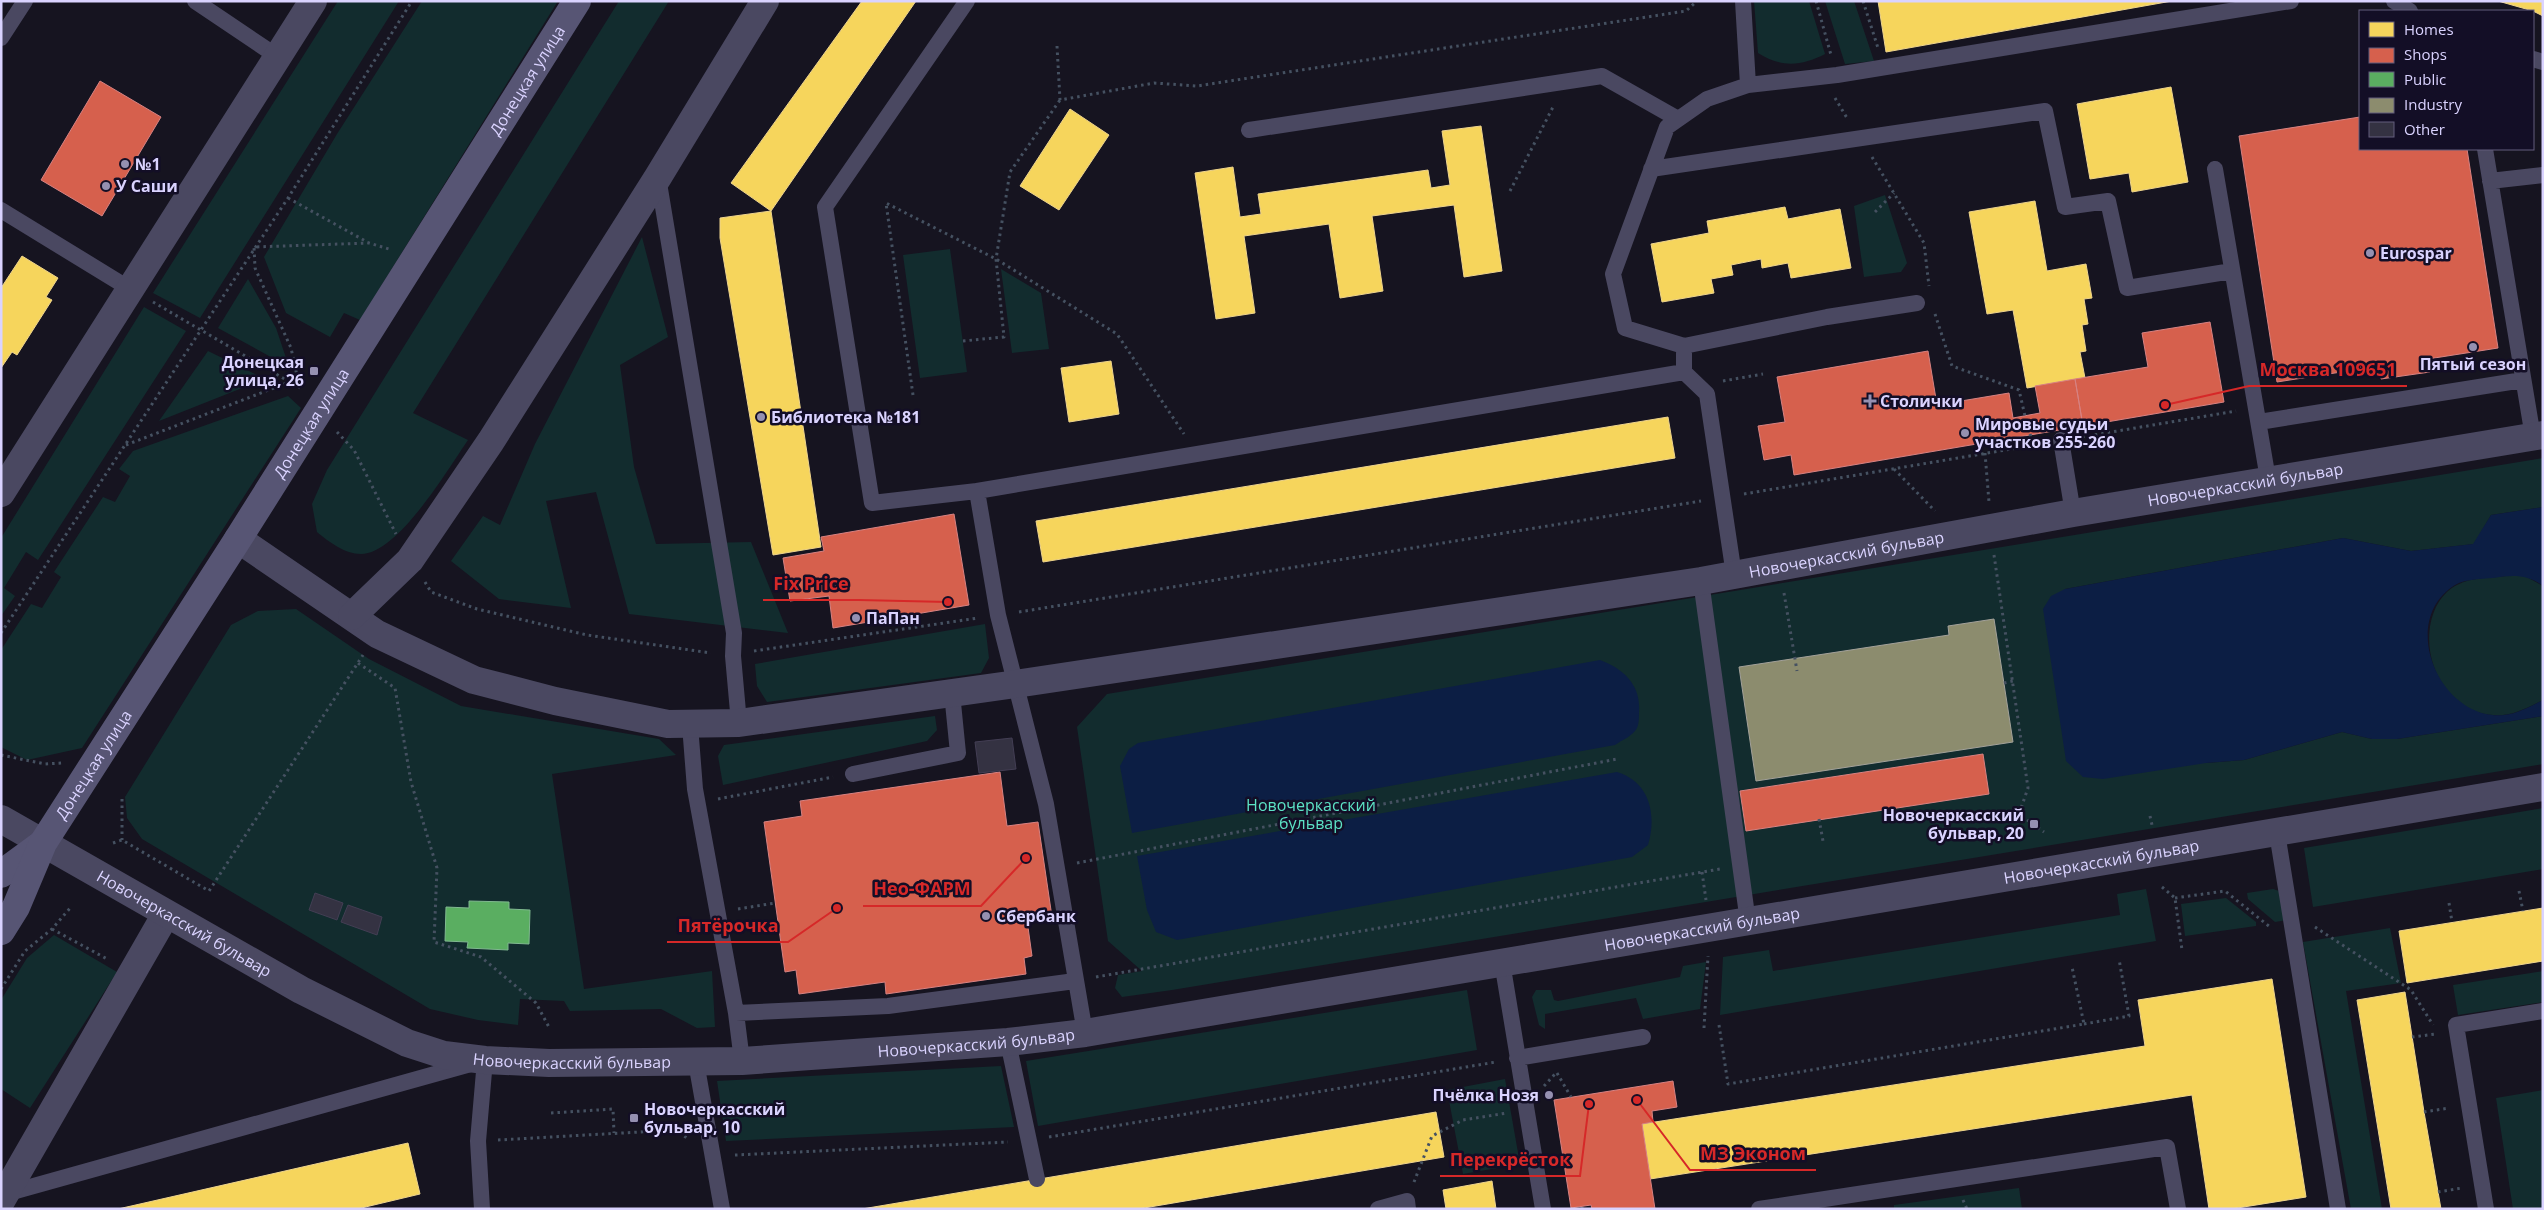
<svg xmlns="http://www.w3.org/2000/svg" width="2544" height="1210" font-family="'Open Sans',sans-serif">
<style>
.green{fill:#122c2e}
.water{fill:#0c1e44}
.homes{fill:#f6d55c;stroke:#eed48d}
.shops{fill:#d6604d;stroke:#d78282}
.public{fill:#5aae61;stroke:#80b990}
.industry{fill:#8c8c6e;stroke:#a3a19a}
.building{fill:#343242;stroke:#433e54}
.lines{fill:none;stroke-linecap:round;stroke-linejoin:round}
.path{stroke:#455161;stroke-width:3;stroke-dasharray:2.5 4;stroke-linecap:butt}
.service{stroke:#4a4861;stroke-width:16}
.minor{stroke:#4a4861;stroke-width:28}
.tertiary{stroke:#4a4861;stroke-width:28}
.secondary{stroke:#575574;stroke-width:28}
.poi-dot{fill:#9590b1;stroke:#130e26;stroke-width:2}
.labels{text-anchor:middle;stroke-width:5;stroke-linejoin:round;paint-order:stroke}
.street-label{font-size:16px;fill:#dad3ff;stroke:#130e26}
.poi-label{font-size:16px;font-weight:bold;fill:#dad3ff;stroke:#130e26;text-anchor:start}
.park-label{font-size:16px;fill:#5ce2c5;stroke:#130e26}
.leader{fill:none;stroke:#d62828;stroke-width:2}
.callout-dot{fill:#d62828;stroke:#130e26;stroke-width:2}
.callout-label{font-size:18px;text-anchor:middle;font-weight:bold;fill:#d62828;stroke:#130e26;stroke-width:5;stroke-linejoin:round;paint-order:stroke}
</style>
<rect width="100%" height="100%" fill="#161420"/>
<!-- green -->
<path class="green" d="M338 1H399L200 318 153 293Z
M422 1H558L360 320 344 313 330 337 286 313 264 257 337 134Z
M619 1H669L413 413 468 440C448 469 398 554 361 554 345 554 329 542 317 532L312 504 327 470Z
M1754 1H1809L1825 54C1802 66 1781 68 1758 53Z
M1825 1H1854L1874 61 1845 64Z
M1885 195 1907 263 1901 272 1864 277 1854 206Z
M642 237 668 337 620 365 634 467 656 544 751 542 788 633 629 614 596 492 546 501 571 608 499 599 451 561 483 516 500 525 535 444Z
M950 249 967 372 920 378 903 255Z
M1001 269 1041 293 1049 349 1012 353Z
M248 279 276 328 289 367 218 328Z
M144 307 186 331 38 560 26 552 4 588 15 596 1 616V538Z
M208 351 265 379 159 421Z
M288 396 301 408 82 748 27 760 1 747V650L31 604 42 608 61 577 54 572 103 497 115 502 130 476 119 469 133 451Z
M2543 458V507L2491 515 2474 544 2411 551 2343 538 2065 589 2206 763 2244 760 2342 732 2372 739H2397L2543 716V764L1172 990 1122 997 1115 988 1118 975 1142 971 1108 941 1077 727 1107 694Z
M2506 576H2525L2543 586V700C2531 706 2516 714 2503 715 2447 720 2414 654 2436 607 2440 599 2448 589 2457 585 2471 577 2490 578 2506 576Z
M296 609 369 659 461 706 659 739 676 755 552 774 584 989 712 971 715 1027 697 1028 661 1009 570 1011 564 1001 520 999 518 1025 478 1020 430 1009 142 839 127 818 125 797 231 625 258 611Z
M985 624 989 658 981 673 767 702 757 686 755 664Z
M935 716 937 730 927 741 723 785 718 756 724 745Z
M2543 808V869L2313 907 2304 848Z
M2146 889 2156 941 1720 1015 1723 957 1769 950 1773 971 2120 915 2117 894Z
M2273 889 2279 891 2287 920 2275 922 2248 899 2247 893Z
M2226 898 2256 922V926L2185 936 2181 904Z
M2390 928 2401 983 2346 991 2382 1209H2351L2303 942Z
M54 935 117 972 30 1108 1 1089V1000L27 958Z
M1706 962 1700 1009 1643 1019 1636 998 1545 1014V1029L1539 1025 1532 997 1536 990H1551L1554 1000 1558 1001 1680 977 1683 966Z
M2543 971V1002L2458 1015 2453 985Z
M1467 990 1477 1050 1038 1126 1026 1061Z
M1001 1066 1014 1127 726 1141 717 1081Z
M1505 1079 1520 1164 1463 1174 1447 1090Z
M2543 1090V1209H2513L2496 1098Z
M2019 1188 2022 1209H1894V1205Z"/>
<!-- water -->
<path class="water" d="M2543 507V586C2527 574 2512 575 2493 578 2481 579 2465 579 2455 585 2397 621 2440 721 2504 715 2517 714 2531 706 2543 700V716L2397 739H2372L2342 732 2244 760 2206 763 2103 779 2083 777 2066 761 2043 609 2051 596 2065 589 2343 538 2411 551 2473 544 2491 515Z
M1600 660C1624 669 1641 685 1639 712 1639 717 1639 724 1637 728 1633 736 1622 740 1615 745L1132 833 1120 766 1129 749 1138 743Z
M1617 772C1650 782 1657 815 1648 845L1632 857 1177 940 1156 932 1147 910 1137 856Z"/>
<!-- homes -->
<path class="homes" d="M862 1H916L771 211 731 183Z
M1878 1H2172L1886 52Z
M2498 1H2543V16L2533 11Z
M2171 87 2188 182 2132 192 2129 173 2090 179 2077 104Z
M1070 109 1109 135 1059 210 1020 186Z
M1481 126 1502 271 1464 277 1454 205 1372 216 1383 291 1340 298 1329 224 1244 236 1255 313 1216 319 1195 173 1233 167 1240 217 1261 214 1258 194 1428 170 1431 188 1450 185 1442 131Z
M2035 201 2047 271 2086 264 2092 298 2084 299 2088 324 2082 325 2086 351 2080 352 2085 378 2027 388 2013 310 1987 314 1969 212Z
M1785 207 1788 219 1840 209 1851 268 1791 278 1788 263 1762 268 1761 259 1731 265 1733 275 1711 279 1714 293 1662 302 1651 244 1709 233 1707 221Z
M771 211 821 547 773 555 720 238V218Z
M22 256 58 278 46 297 52 300 17 355 12 352 1 368V288Z
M1111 361 1119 414 1069 422 1061 368Z
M1668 417 1675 458 1043 562 1036 521Z
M2543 908V961L2407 983 2399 931Z
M2272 979 2306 1197 2231 1209H2209L2192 1095 1650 1179 1642 1124 2145 1046 2138 1000Z
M2405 992 2424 1112 2441 1209H2391L2357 1000Z
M1436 1112 1444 1157 1138 1209H862Z
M408 1143 420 1194 357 1209H118Z
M1492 1181 1496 1209H1446L1443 1190Z"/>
<!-- shops -->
<path class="shops" d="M100 81 161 117 102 216 41 180Z
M2360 117V149H2467L2498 348 2428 359 2430 372 2381 379 2380 366 2277 382 2239 136Z
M2210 322 2224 402 2083 426 2075 379 2148 367 2142 333Z
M1928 351 1937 405 2009 393 2013 418 2040 413 2035 386 2075 379 2083 426 1794 475 1791 455 1764 460 1758 426 1785 422 1777 377Z
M954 514 969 605 833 628 829 596 790 601 783 558 824 551 821 537Z
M1983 754 1989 794 1746 831 1740 791Z
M1000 772 1007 826 1038 822 1052 917 1027 920 1032 956 1024 958 1026 974 886 994 885 982 799 994 796 970 785 972 764 822 802 816 800 801Z
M1673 1081 1677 1107 1652 1111 1653 1122 1642 1124 1655 1209H1592L1591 1205 1571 1208 1554 1100Z"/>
<!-- public -->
<path class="public" d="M469 901 509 902V909L530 910 529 944 508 943V950L467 948 468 942 445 941 446 907 469 908Z"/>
<!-- industry -->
<path class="industry" d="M1994 619 2013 742 1756 781 1739 667 1949 635 1948 626Z"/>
<!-- building -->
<path class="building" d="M1012 738 1016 769 979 773 975 742Z
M315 893 343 903 337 920 309 910Z
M348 905 382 917 377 935 341 922Z"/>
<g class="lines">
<!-- path -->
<path class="path" d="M1816 1 1831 55
M1863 1 1878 48
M1057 46 1060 100 1154 83 1197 86 1686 11 1697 1
M1835 98 1847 118
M1872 157 1924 243 1929 286
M1510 191 1554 105
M288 198 369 243 389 249
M1875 212 1894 193
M153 302 300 388
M1935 314 1952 366 2019 390 2025 416
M963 341 1004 337 996 259 1010 172 1060 100
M1723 381 1763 374
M299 385 291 348 255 268 254 247 369 243
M913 395 886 203 996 259 1117 334 1184 434
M337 432 354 450 396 534
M2030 434 2033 445
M2082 437 2236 411
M126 445 292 381
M1985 453 1989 502
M1894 469 1935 511
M1744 494 2041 444
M1994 555 2028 788 2019 814 2044 832
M425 582 431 592 477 609 587 635 711 653
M1784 593 1797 671
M1019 612 1701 501
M1 633 288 198 412 1
M754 651 978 618
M358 663 395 688 411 782 437 868 434 942 481 957 536 1003 550 1029
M2004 683 2013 681
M1 755 45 764 62 763
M122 799V840
M718 799 833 777
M2150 816 2152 825
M1819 819 1823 841
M113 843 122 840 209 891 363 655
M1077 863 1617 759
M1702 872 1706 900
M2162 887 2175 898 2182 950
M2519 891 2523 911
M2175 898 2225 891 2270 927
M2449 903 2452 922
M738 909 775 903
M2315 927 2411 990 2433 1025
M52 929 109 960
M1096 977 1720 869
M1 989 25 951 52 929 71 907
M2084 1024 2129 1016 2119 959
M1719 1025 1728 1084 2084 1024 2072 967
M1704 1028 1708 956
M2412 1037 2436 1034
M1557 1073 1571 1097
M1544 1086 1555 1074
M2424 1112 2449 1108
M551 1113 613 1109 614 1133
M1049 1137 1496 1062
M498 1140 675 1130 687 1138
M735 1155 1008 1142
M1414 1182 1432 1136 1463 1120 1507 1113
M2438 1192 2462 1188
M1963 1200 1967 1209
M1582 1207V1209"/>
<!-- service -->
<path class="service" d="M195 1 278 57
M967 1 825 207 872 503 977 491
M1743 1 1748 85
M2394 1 2410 11
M1 38 25 1
M2533 59 2543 62
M1249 130 1602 76 1678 119
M2485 149 2533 437
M1651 169 2045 111 2065 207 2108 201 2127 288 2232 271
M2215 169 2268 479
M658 177 734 633 733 656 739 723
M2490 181 2543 175
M1 210 130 289
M1684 346 1827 317 1917 303
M2259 422 2523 380
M2061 440 2073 513
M1734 575 1707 394 1684 372V346L1625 328 1613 274 1667 127 1707 99 1748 85 1837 75 2291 1
M1701 581 1748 922
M690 725 695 789 736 1013 742 1061
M853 774 958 753 952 693
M2277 833 2338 1209
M1502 962 1543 1209
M736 1013 888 1006 1075 981
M1085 1033 1046 804 998 615 977 491 1684 372
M1008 1042 1037 1179
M1517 1058 1643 1037
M696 1062 722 1209
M5 1194 485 1060 478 1141 482 1209
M1378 1209 1407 1201 1408 1209
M1759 1209 2167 1147 2178 1209
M2486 1209 2456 1025 2543 1011"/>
<!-- minor -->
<g class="minor">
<path d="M1 493 313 1"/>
<path id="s1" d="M238 539 377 634 474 680 555 701 668 724 739 723 1016 684 1701 581 2073 513 2543 435"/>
<path d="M352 616 410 560 491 441 658 177 765 1"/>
<path d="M1 1201 166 914"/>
</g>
<!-- tertiary -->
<path class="tertiary" id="s2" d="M1 819 301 990 407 1043 444 1055 485 1060 549 1063 742 1061 1008 1042 1085 1033 2543 787"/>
<!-- secondary -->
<g class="secondary">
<path d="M1 874 42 844"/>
<path id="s3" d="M1 931 16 907 43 843 238 539 577 1"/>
</g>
</g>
<!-- markers -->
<g class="poi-dot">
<circle cx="125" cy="164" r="5"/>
<circle cx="106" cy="186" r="5"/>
<circle cx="2370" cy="253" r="5"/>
<circle cx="2473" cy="347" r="5"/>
<rect x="309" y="366" width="10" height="10" rx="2.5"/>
<path d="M1867.5 393.5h5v5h5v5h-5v5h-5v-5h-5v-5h5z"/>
<circle cx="761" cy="417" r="5"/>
<circle cx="1965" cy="433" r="5"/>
<circle cx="856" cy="618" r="5"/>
<rect x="2029" y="819" width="10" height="10" rx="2.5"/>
<circle cx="986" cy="916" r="5"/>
<circle cx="1549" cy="1095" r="5"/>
<rect x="629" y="1113" width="10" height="10" rx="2.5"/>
</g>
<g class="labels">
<!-- street labels -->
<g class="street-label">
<text dy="6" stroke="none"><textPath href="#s3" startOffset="1001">Донецкая улица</textPath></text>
<text dy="6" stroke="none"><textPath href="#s3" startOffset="596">Донецкая улица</textPath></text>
<text dy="6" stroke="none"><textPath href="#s1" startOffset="2071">Новочеркасский бульвар</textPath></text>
<text dy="6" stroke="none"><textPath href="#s1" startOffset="1666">Новочеркасский бульвар</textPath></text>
<text dy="6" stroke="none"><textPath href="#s3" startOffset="191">Донецкая улица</textPath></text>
<text dy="6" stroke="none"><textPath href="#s2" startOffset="2176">Новочеркасский бульвар</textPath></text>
<text dy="6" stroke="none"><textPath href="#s2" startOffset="211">Новочеркасский бульвар</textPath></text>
<text dy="6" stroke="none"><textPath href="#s2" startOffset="1771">Новочеркасский бульвар</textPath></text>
<text dy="6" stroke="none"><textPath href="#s2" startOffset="1036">Новочеркасский бульвар</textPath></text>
<text dy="6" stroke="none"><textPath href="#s2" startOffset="631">Новочеркасский бульвар</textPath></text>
</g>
<!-- poi labels -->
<g class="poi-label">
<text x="135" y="170">№1</text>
<text x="116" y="192">У Саши</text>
<text x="2380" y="259">Eurospar</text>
<text x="304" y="368" text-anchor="end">Донецкая<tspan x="304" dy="18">улица, 26</tspan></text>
<text x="2473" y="370" text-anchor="middle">Пятый сезон</text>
<text x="1880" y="407">Столички</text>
<text x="771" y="423">Библиотека №181</text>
<text x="1975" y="430">Мировые судьи<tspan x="1975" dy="18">участков 255-260</tspan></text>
<text x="866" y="624">ПаПан</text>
<text x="2024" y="821" text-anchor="end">Новочеркасский<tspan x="2024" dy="18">бульвар, 20</tspan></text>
<text x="996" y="922">Сбербанк</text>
<text x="1539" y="1101" text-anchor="end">Пчёлка Нозя</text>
<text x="644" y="1115">Новочеркасский<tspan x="644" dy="18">бульвар, 10</tspan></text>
</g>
<!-- park labels -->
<g class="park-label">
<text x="1311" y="811">Новочеркасский<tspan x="1311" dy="18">бульвар</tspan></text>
</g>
</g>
<!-- callouts -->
<path class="leader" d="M2165 405L2249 386H2407M948 602L859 600H763M1026 858L981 906H863M837 908L788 942H667M1637 1100L1690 1170H1816M1589 1104L1580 1176H1440"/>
<g class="callout-dot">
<circle cx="2165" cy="405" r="5"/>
<circle cx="948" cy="602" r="5"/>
<circle cx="1026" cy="858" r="5"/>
<circle cx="837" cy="908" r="5"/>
<circle cx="1637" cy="1100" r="5"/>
<circle cx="1589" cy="1104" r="5"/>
</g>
<g class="callout-label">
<text x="2328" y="376">Москва 109651</text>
<text x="811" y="590">Fix Price</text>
<text x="922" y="895">Нео-ФАРМ</text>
<text x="728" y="932">Пятёрочка</text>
<text x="1753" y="1160">МЗ Эконом</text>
<text x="1510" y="1166">Перекрёсток</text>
</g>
<!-- border -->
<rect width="2544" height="1210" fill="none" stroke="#dad3ff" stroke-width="5"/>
<!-- legend -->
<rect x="2359" y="10" width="175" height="140" fill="#130e26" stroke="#635d7d"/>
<rect x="2369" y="22" width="25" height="15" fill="#f6d55c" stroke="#635d7d"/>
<text x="2404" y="35" font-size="15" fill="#dad3ff">Homes</text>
<rect x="2369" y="48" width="25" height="15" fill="#d6604d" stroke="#635d7d"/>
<text x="2404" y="60" font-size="15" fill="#dad3ff">Shops</text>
<rect x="2369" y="72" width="25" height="15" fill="#5aae61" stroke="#635d7d"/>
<text x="2404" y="85" font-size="15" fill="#dad3ff">Public</text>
<rect x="2369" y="98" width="25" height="15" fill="#8c8c6e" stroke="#635d7d"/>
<text x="2404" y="110" font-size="15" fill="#dad3ff">Industry</text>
<rect x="2369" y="122" width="25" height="15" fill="#343242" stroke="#635d7d"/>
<text x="2404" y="135" font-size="15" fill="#dad3ff">Other</text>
</svg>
